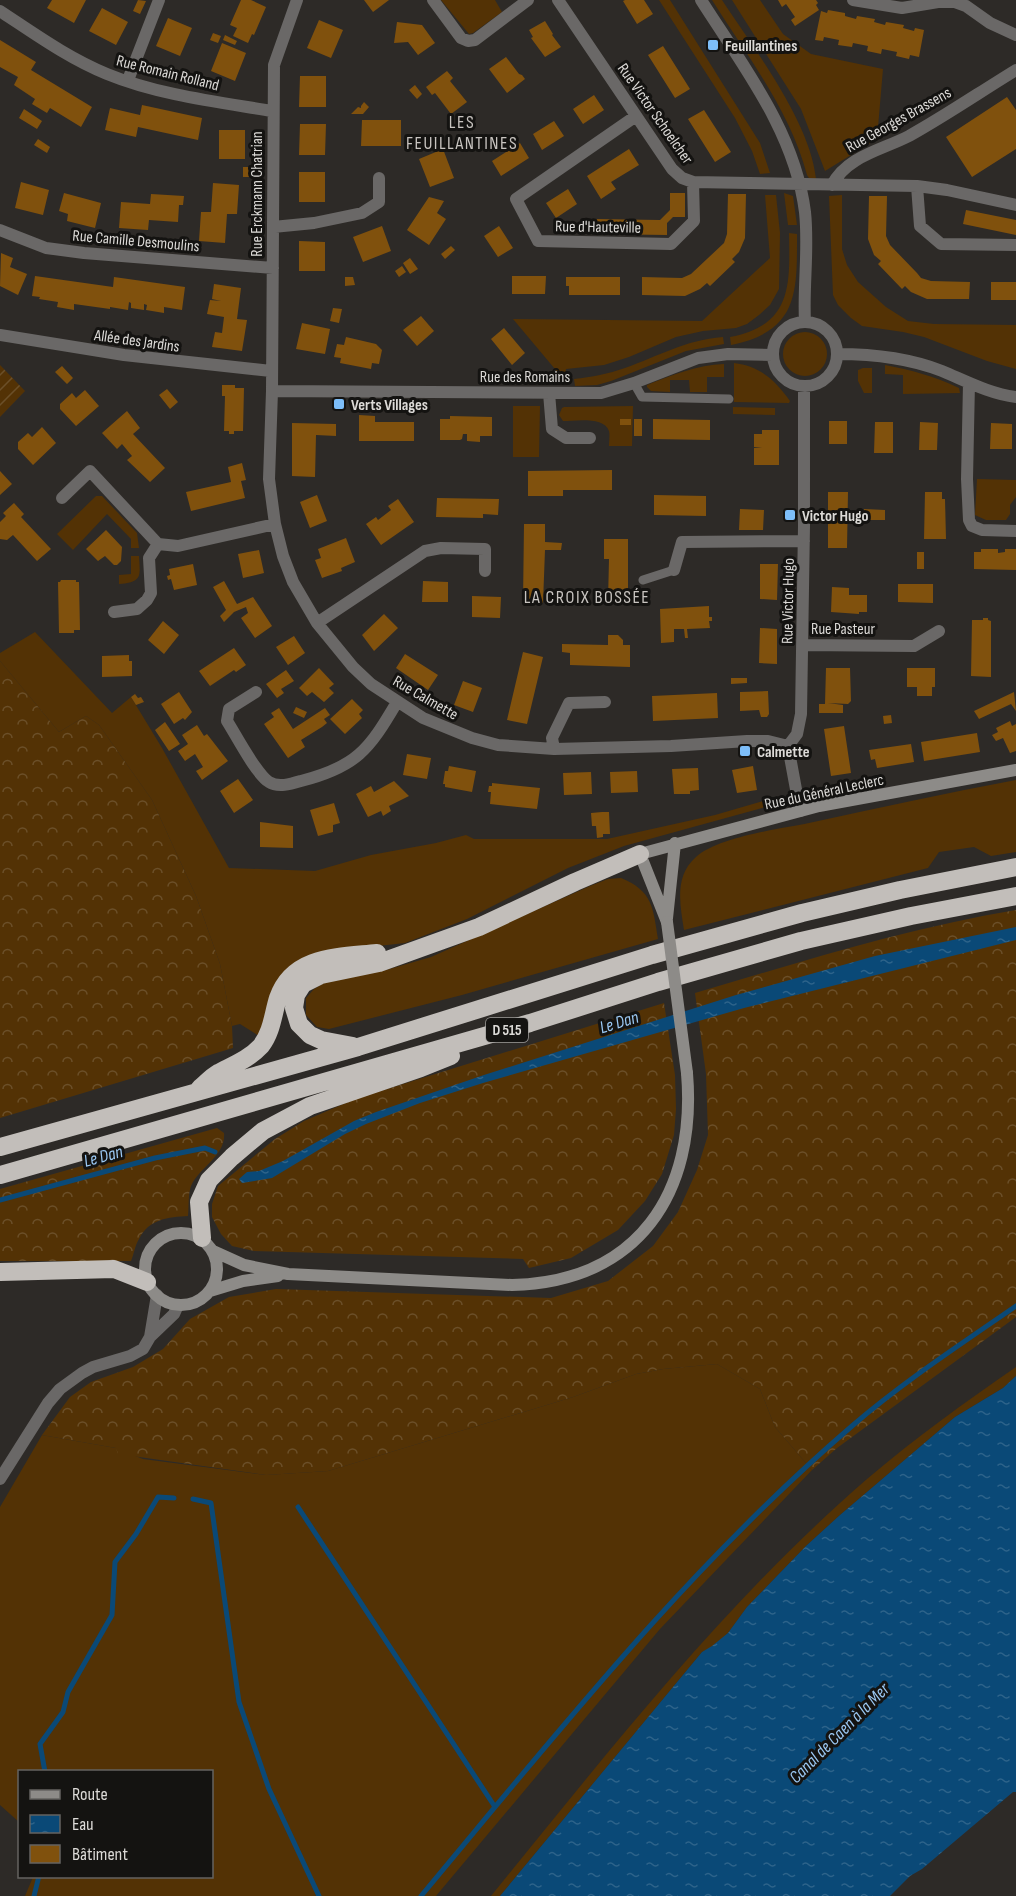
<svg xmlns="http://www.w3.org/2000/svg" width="1016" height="1896" font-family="'Sofia Sans Condensed',sans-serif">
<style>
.grass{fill:#533205}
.forest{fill:url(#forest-crowns)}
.garden{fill:url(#garden-furrows)}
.water{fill:url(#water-ripples)}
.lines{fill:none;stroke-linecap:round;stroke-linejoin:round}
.stream{stroke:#0a4977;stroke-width:5}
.building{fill:#80510d}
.lane{stroke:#6a6867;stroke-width:9}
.street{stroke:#6a6867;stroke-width:12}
.secondary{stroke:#8d8b88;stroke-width:12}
.highway{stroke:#c2beba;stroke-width:18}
.secondary-bridge{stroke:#8d8b88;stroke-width:12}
.poi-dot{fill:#7dbef9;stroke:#141311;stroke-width:2}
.labels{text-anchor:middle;stroke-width:6;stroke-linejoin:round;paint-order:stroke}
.shield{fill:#141311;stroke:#a09e9c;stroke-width:1.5}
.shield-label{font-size:15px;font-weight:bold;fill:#dcdad7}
.poi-label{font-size:16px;font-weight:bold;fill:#dcdad7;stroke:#141311;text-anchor:start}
.street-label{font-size:16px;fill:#dcdad7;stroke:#141311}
.neighbourhood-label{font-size:18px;letter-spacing:1.5px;fill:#c8c4c0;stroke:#141311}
.water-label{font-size:18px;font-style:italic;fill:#9bc8f3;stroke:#141311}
</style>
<defs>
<pattern id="forest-crowns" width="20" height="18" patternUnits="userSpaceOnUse" patternTransform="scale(1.5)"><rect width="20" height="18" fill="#533205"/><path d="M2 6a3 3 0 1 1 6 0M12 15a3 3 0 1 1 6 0" fill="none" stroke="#6b4f29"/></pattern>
<pattern id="garden-furrows" width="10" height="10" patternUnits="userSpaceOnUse" patternTransform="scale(1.5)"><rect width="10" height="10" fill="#533205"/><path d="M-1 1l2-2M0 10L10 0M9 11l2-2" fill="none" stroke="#6b4f29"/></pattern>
<pattern id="water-ripples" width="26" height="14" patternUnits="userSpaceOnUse" patternTransform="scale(1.5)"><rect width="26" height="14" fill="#0a4977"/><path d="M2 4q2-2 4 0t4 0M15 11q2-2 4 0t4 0" fill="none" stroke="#2d638a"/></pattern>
</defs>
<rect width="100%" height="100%" fill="#2d2a27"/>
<!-- grass -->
<path class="grass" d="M441 0H495L502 12 473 33 469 34Z
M659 0H670L760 143 770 173 760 174 752 151 735 118Z
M712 0H722C754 49 810 121 816 179L809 178 807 175C790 110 747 56 712 0Z
M732 0H760L783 34 811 54 883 69 877 139 825 171 801 109Z
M784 193 793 196 797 225H788Z
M765 195H776L780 233 779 289 770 305 759 315 747 324 736 328 703 331 676 337 629 357 604 365 566 369 565 381 513 319 702 321 770 258Z
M842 195V249L847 265 858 282 886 307 908 321 934 324 1016 325V369L987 361 924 337 903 332 862 326 851 318 838 305 833 295 829 196Z
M789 233 797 234C797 292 799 331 731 345L730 337C792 325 790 286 789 233Z
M783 354a22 22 0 1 1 44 0a22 22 0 1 1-44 0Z
M723 337 724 344 686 351 611 381 597 385 575 386 574 379C592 377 608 374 625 368 659 356 685 340 723 337Z
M734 363C760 366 775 380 790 401L789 403 734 402Z
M724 364V377H707V392H690L689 380H670V392L651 391 647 387V385C672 375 697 365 724 364Z
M885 365C911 370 934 376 959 388L960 393 903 394V375L885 374Z
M863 368H872V393H864L858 381V370Z
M513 406H540L539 457H513Z
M633 406 632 446H609C609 442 610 435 609 431 604 416 575 421 563 421L559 415 562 408 564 407Z
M733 407 775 408V415L733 414Z
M977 479 1016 480V497L1010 505V514L1006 520H986L975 515Z
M96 496H102L137 533 139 548H131V539L107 514 73 550 57 534Z
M131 556H139C140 576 143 582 119 584V575L131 574Z
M35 632 112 713 131 697 162 748 229 868 315 871 371 855 436 843 466 835 474 839H607L715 815 773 798V805L624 846 568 868 467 919 405 943 315 953 259 1036 240 1024 232 1026 220 964 196 896 152 800 99 725 86 716 59 732 0 661V653Z
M1016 780V852L991 856 974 847 939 852 928 868 684 930C680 905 674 876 696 857 718 837 779 829 809 823 878 808 947 793 1016 780Z
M621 878C653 891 653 908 658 939L462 995 329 1029 317 1027 306 1015V998L314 989 324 983 386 970 431 957 590 886 608 879Z
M717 1364 760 1389 775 1427 812 1470 660 1629 436 1896H25L33 1877 212 1876V1772H20L19 1822 0 1805V1507L42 1435 116 1448 143 1459 266 1475 328 1471 573 1397 636 1374 663 1369Z
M1016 1367V1376L1003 1388 955 1417 840 1515 806 1546 747 1607 728 1633 712 1647 702 1652 500 1896H491C609 1751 725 1602 867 1479 914 1439 965 1402 1016 1367Z"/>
<!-- forest -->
<path class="forest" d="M0 661 59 732 86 716 99 725 152 800 196 896 220 964 232 1026 233 1048 0 1118Z
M1016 910V1317L837 1448 812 1470 775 1427 760 1389 717 1364 663 1369 636 1374 573 1397 328 1471 266 1475 118 1454 116 1448 42 1435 70 1397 91 1382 133 1367 163 1349 190 1319 229 1297 276 1289 551 1298 608 1281 653 1246 678 1212 697 1170 708 1135 706 1074 695 993C801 962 907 928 1016 910Z
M664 1003 675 1075 676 1109 674 1135 662 1174 645 1201 618 1230 571 1258 529 1268 523 1259 254 1251 232 1246 221 1234 212 1217V1204L218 1186 275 1139 304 1121 355 1099Z
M217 1128 224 1133C226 1156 199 1167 191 1186 188 1194 189 1207 188 1216 168 1217 149 1219 139 1239 135 1245 134 1254 131 1261H0V1189Z"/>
<!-- garden -->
<path class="garden" d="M0 365 25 391 0 417Z"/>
<!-- water -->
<path class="water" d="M1016 927V940L744 1008 483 1083 420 1103 366 1124 345 1134 272 1178 242 1183 239 1179 247 1172 259 1171 283 1161 354 1121 376 1112 484 1075 736 995 875 956Z
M1016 1376V1792H1013L922 1869 910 1876 890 1896H500L702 1652 712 1646 728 1633 747 1607 806 1546 840 1515 955 1417 1003 1388Z"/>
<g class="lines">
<!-- stream -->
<path class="stream" d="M0 1200 155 1158 205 1148 215 1152
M193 1499 211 1503 239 1702 269 1789 319 1896
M298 1507 495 1807
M45 1772 40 1744 63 1712 68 1692 112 1615 115 1562 136 1534 158 1497 174 1498
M34 1896 39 1876
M421 1896C557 1733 690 1565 852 1426 903 1382 961 1344 1016 1306"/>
</g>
<!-- building -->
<path class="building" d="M52 0H86L74 23 47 8Z
M138 0 146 1 140 14 133 11Z
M241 0H251L266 7 254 35 252 34 248 43 233 36 237 28 230 25Z
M364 0H389L373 12Z
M625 0H644L653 14 637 24 623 1Z
M778 0H816L818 3 816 5 819 10 795 26 791 20 795 17 786 4 782 7Z
M102 8 128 22 116 45 89 31Z
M828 10 845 13V16L856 19 857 16 875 19 874 22 885 25 886 22 904 25 903 28 914 31 915 28 924 30 919 57 910 55 909 59 896 56 897 52 882 49 881 54 867 51 868 46 853 43 852 47 838 45 839 40 824 37 823 41 815 40 821 11 827 13Z
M168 18 192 28 180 56 156 46Z
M319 20 343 30 331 58 307 48Z
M545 21 553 34 552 35 561 47 545 57 531 38 533 37 529 30Z
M397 22 422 25 435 43 418 55 408 42 394 43Z
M213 33 221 36 218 43 210 40Z
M225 35 237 41 235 45 223 40Z
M0 40 36 62 31 70 92 107 81 127 50 108 47 113 32 104 35 99 14 85 18 77 0 67Z
M222 43 246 53 235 81 211 71Z
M663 46 690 89 675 98 648 55Z
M506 57 519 74 522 75 525 79 507 93 489 69Z
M447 71 453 78 450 81 467 102 451 114 435 93 432 95 426 87Z
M300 76H326V107H299Z
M415 85 422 94 417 99 409 90Z
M594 95 604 110 583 124 573 109Z
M1007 97 1016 110V149L972 177 946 137Z
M364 102 369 107 363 114H351L358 107 361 108V106Z
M142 105 202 118 198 140 138 127 136 137 105 130 110 108 140 115Z
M24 109 42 121 37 129 19 118Z
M704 110 731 152 715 162 688 119Z
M362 120H401V146H361Z
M554 121 564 136 542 150 533 134Z
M300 124H326L325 155H299Z
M219 130H245V159H219Z
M38 139 50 147 47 153 34 145Z
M520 143 529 158 501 176 492 161Z
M443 149 454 178 430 187 419 159Z
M629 149 639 165 611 182 616 189 601 199 587 176Z
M243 167H254V177H243Z
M299 172H325V202H299Z
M21 182 49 190 43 215 15 208Z
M213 183 239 185 237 214H227L225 243 199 241 201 212H211Z
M568 189 577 204 556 218 546 203Z
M64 193 101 203 95 228 67 221 68 214 59 211Z
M670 193H685V217H673L667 223V235L595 234 596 219 660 220 670 210Z
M151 194 184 196 183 205H179L178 222 149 220 148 230 119 228 121 202 150 204Z
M728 194H746L745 238 739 252 732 259 735 262 710 286 707 283 700 289 685 296 642 295V277L682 278 691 274 724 243 727 234Z
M869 196H887L886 236 890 245 917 273 921 278 931 281 970 282 969 299H927L911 292 905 286 902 289 878 264 881 261 874 255 868 239Z
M429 197 444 201 437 213 446 219 429 245 407 230Z
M966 210 1016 220V235L963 224Z
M382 226 391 251 363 262 353 237Z
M499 226 513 248 498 257 484 236Z
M299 241 325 242V271H299Z
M451 246 455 250 445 259 441 254Z
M1 253 13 258 10 267 27 274 18 295 0 286Z
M410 258 418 269 410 274 403 263Z
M402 266 406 272 399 277 395 271Z
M35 276 113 287 114 277 185 287 182 310 164 307V313L146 310 147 305 144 304V310L131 308V303L129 302 128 310 110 307V309L74 304V310L57 307 58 302 39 299 40 297 32 296Z
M512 276H546L545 294H512Z
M345 277H353L355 285 345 286Z
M566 277H620V295H569V286H566Z
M991 282H1016V300H991Z
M214 284 241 288 237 319 247 320 242 351 212 347 215 332 222 333 224 317 207 314 210 300 221 301 212 299Z
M333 308 342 309 339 323 330 321Z
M421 316 434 331 417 346 403 330Z
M302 323 330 329 325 354 296 349Z
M504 328 525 353 512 365 491 339Z
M346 337 376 344 382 350 379 364 372 363 371 369 340 363 341 358 334 357 337 344 344 345Z
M62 366 73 378 67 384 55 372Z
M222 385H235V388H244L243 431H234V434H229V431H224L225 396H222Z
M167 389 178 402 170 409 159 395Z
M85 390 99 406 76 426 60 409V404L72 393 76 398Z
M127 411 140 428 133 434 165 468 150 482 127 460 132 456 122 444 117 449 102 433Z
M359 415 375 416V422H414V441H359Z
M450 416 492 417V436H480V442L467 441V434H463L462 439 460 440H440V419H450Z
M620 419H631V425H620Z
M634 419H642V436H634Z
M653 419 710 420V440L653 439Z
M829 421H847V444H829Z
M875 422H893V453H874Z
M920 422 938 423 937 450H919Z
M292 423 336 424V436L316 435 315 477 292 476Z
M991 423 1012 424V449H990Z
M42 427 56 443 33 465 18 449V442L28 433 32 437Z
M762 430H779V465H754V448H762L754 447V434H762Z
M242 463 246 480 241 481 245 498 191 511 186 492 231 482 228 467Z
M612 470V490H563V496H528V471Z
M0 471 12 484 0 495Z
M828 492H848L847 548H828Z
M925 492H942V499H945L946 539H924Z
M317 495 327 521 310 528 300 502Z
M654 495 706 496V516L654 515Z
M437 498 499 499 498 515 483 514V518L436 517Z
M398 499 414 522 381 545 366 524 376 517 378 520 391 510 388 506Z
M14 503 24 514 21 517 51 549 37 561 13 535 7 540 0 539V522L6 516 3 513Z
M740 509 764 510 763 530H739Z
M864 509 885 510V520H864Z
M524 524H545V542L562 543 561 550H545L543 603 523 602Z
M106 530 122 547 121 561 117 565H114L105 556 98 561 86 549Z
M346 538 355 562 341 568 342 571 322 578 315 560 321 558 318 549Z
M604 539H628V602L608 601 609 559H604Z
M981 549H998V553L1005 552V549H1016V570L974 569V552H981Z
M259 550 264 573 243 578 238 554Z
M917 552H924V569H917Z
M193 564 197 585 174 590 171 579 168 580 167 576 170 575 169 569Z
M760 564H778L777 600 760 599Z
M61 580H76V582H79L80 630H74V633H59L58 582H60Z
M224 581 237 604 253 597 272 626 255 638 241 618 248 613 246 607 234 612 224 622 220 616 226 610 213 587Z
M423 581 448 582V602H422Z
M898 584H933V603L898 602Z
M832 587 849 588V595H867V612H859V614L831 612Z
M472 596 501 597 500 618 472 617Z
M709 606V617H712V621H709L710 628 687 629 688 638H685L684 629H674V642L661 643 660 609Z
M384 614 398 628 374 651 362 635Z
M983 618H988V620L991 621V677L971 676 972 620H983Z
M163 621 179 635 164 654 148 640Z
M760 628 777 629V664L759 663Z
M608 635H618L623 640V645H630V667L570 665V653L562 652V644L608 645Z
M294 636 305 653 288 665 276 647Z
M234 648 246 665 236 672 234 670 210 686 199 671Z
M523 652 543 657 527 724 507 720Z
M405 654 438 675 428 690 396 668Z
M129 655V661H132V676L102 677V656Z
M319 668 334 684 329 688 334 693 324 702 312 692 307 696 299 688Z
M826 668H850L851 701 848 704 828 703 843 705V713H819V704H825Z
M907 668H935V687H932V696H917V687H907Z
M286 670 294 681 281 689 284 693 277 698 266 684Z
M731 678H747V683L731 684Z
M463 681 482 688 473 712 454 705Z
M768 691 769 714 767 717H761L759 710 740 711V692Z
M179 692 192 712 185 720 183 718 174 724 161 704Z
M1014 692 1016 711 1011 704 979 719 974 711Z
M717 693 718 718 653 721 652 696Z
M135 694 138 698 141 697 144 702 136 705 131 697Z
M352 699 363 710 359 714 362 718 345 734 330 719Z
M296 707 307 712 304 718 293 713Z
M279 708 293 729 325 708 330 715 324 719 327 723 322 727 301 740 305 747 288 758 264 724 274 717 271 713Z
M891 715 892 723 884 724 883 716Z
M1010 721 1012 726 1016 724V751L1010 753 1003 738 996 741 992 735 998 732 996 728Z
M165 722 180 744 169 751 155 730Z
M197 725 204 736 207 734 228 761 202 780 196 771 203 767 195 754 185 761 178 751 188 744 182 735Z
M844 726 851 773 831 776 824 729Z
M977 733 980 752 924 761 921 742Z
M911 744 914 762 877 768 875 759 871 760 869 750Z
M407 754 431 758 427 779 403 775Z
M449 766 476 771 472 792 445 787V784H443L445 771H448Z
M753 766 757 790 737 793 732 770Z
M698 768 699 790 690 791V794H674L672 769Z
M637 771 638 792 611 793 610 772Z
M591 772 592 794 564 795 563 773Z
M238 779 253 800 234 813 220 791Z
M394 781 409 796 389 806 391 811 383 816 381 811 368 817 356 794 371 786 374 792Z
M492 783 540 788 537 809 490 804 491 792H488L489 786H492Z
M334 803 340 823 333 825V832L318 836 310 810Z
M602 812H609L610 834H603V837L597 838 596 826H592L591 813Z
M260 822 293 826V848L260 847Z"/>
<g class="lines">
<!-- lane -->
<path class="lane" d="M634 383 642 397 729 399
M643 580 674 570"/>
<!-- street -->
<path class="street" d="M297 0 274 65 272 391 269 479 275 524 283 556 293 582 317 623 353 667 371 684 423 718 472 738 498 745 554 749 671 746 747 741H768L788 746
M433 0 461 38 468 41 475 40 528 0
M558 0 672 169 682 178 693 182 917 186 947 190 1016 205
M701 0C743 66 795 132 805 212 809 249 803 286 805 322
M853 0 902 8 938 2H955L966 6 990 23 1016 35
M0 11C35 34 68 58 107 74 158 95 218 102 272 111
M128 80 159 0
M636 116 516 199 538 241 671 244 694 221 693 182
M832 185C847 156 882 150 909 136 945 116 980 92 1016 70
M917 186 920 226 941 244 1016 245
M273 227 314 223 362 213 379 202V178
M0 230 46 248 84 253 273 268
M773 354a32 32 0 1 1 64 0a32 32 0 1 1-64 0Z
M0 335 124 355 271 371
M837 354C872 354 909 358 942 371 966 381 990 394 1016 397
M969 383 967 479 969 520 972 526 982 530 1016 531
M272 391 601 393 634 383 698 358 728 354 773 355
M549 393 552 429 566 438H590
M62 498 90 471 158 544
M158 544 178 546 275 524
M674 570 682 542 804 541
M114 612 137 609 147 600 151 593 149 558 158 544
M317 623 425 551 441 548 485 549V571
M803 645 914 646 939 631
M256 692 229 709 227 721C236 735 256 774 269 782 278 788 291 784 301 781 356 767 369 750 397 702
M554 749 552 738 569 703 605 702
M800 811 788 746 797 734 801 714 804 526V386
M150 1337 157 1295
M0 1479 48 1403 60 1389 82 1373 93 1367 130 1356 143 1349 150 1337 174 1314 178 1305"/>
<!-- secondary -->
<path class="secondary" d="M667 918 675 843
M667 922 640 854 819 806 1016 770
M145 1269a36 36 0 1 1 72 0a36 36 0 1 1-72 0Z
M213 1251 244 1265 288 1274 512 1285C638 1282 697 1193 687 1073
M210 1291 243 1281 278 1276"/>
<!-- highway -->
<path class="highway" d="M353 1046 321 1040 310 1035 299 1024 294 1008 296 995 303 984 321 975 379 963 479 927 575 882 640 854
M200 1088C206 1083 211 1077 218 1073 233 1065 249 1059 261 1046 272 1032 273 1014 278 998 293 955 339 957 377 953
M0 1147 358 1047 652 955 802 913 900 890 1016 867
M0 1175 530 1023 658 982 801 941 911 916 1016 896
M202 1238 199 1202 209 1180 232 1157 263 1131 310 1106 421 1068 451 1056
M0 1272 114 1269 147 1282"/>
<!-- secondary-bridge -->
<path class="secondary-bridge" d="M667 922 687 1073"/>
</g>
<!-- markers -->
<g class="poi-dot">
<rect x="707" y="39" width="12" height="12" rx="3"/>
<rect x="333" y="398" width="12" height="12" rx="3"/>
<rect x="784" y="509" width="12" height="12" rx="3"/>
<rect x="739" y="745" width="12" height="12" rx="3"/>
</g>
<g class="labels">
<!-- shield labels -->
<rect class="shield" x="486" y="1018" width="42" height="24" rx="4.5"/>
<g class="shield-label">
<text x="507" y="1035">D 515</text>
</g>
<!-- poi labels -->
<g class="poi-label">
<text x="725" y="51">Feuillantines</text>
<text x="351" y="410">Verts Villages</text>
<text x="802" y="521">Victor Hugo</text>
<text x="757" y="757">Calmette</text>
</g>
<!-- street labels -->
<g class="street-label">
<text transform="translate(168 72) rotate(14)" y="6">Rue Romain Rolland</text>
<text transform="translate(656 113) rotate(55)" y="6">Rue Victor Schoelcher</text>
<text transform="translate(898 119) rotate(-29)" y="6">Rue Georges Brassens</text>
<text transform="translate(256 194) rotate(-90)" y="6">Rue Erckmann Chatrian</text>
<text transform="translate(598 226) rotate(1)" y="6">Rue d'Hauteville</text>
<text transform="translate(136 240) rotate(5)" y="6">Rue Camille Desmoulins</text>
<text transform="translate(137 340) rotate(8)" y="6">Allée des Jardins</text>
<text x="525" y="382">Rue des Romains</text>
<text transform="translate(787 601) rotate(-89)" y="6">Rue Victor Hugo</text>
<text x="843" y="634">Rue Pasteur</text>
<text transform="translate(426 697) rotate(30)" y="6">Rue Calmette</text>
<text transform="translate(824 791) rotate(-12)" y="6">Rue du Général Leclerc</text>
</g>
<!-- neighbourhood labels -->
<g class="neighbourhood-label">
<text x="462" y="128">LES<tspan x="462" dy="21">FEUILLANTINES</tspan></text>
<text x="587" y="603">LA CROIX BOSSÉE</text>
</g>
<!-- water labels -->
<g class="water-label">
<text transform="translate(619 1022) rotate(-17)" y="6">Le Dan</text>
<text transform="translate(103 1156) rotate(-15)" y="6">Le Dan</text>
<text transform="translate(839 1733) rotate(-45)" y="6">Canal de Caen à la Mer</text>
</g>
</g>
<!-- legend -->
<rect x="18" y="1770" width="195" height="108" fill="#141311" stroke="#646360" stroke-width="1.5"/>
<rect x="30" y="1790" width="30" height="9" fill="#8d8b88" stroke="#646360" stroke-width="1.5"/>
<text x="72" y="1800" font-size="18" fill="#dcdad7">Route</text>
<rect x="30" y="1815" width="30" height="18" fill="url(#water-ripples)" stroke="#646360" stroke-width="1.5"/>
<text x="72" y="1830" font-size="18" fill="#dcdad7">Eau</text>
<rect x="30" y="1845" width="30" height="18" fill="#80510d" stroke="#646360" stroke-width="1.5"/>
<text x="72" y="1860" font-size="18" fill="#dcdad7">Bâtiment</text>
</svg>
